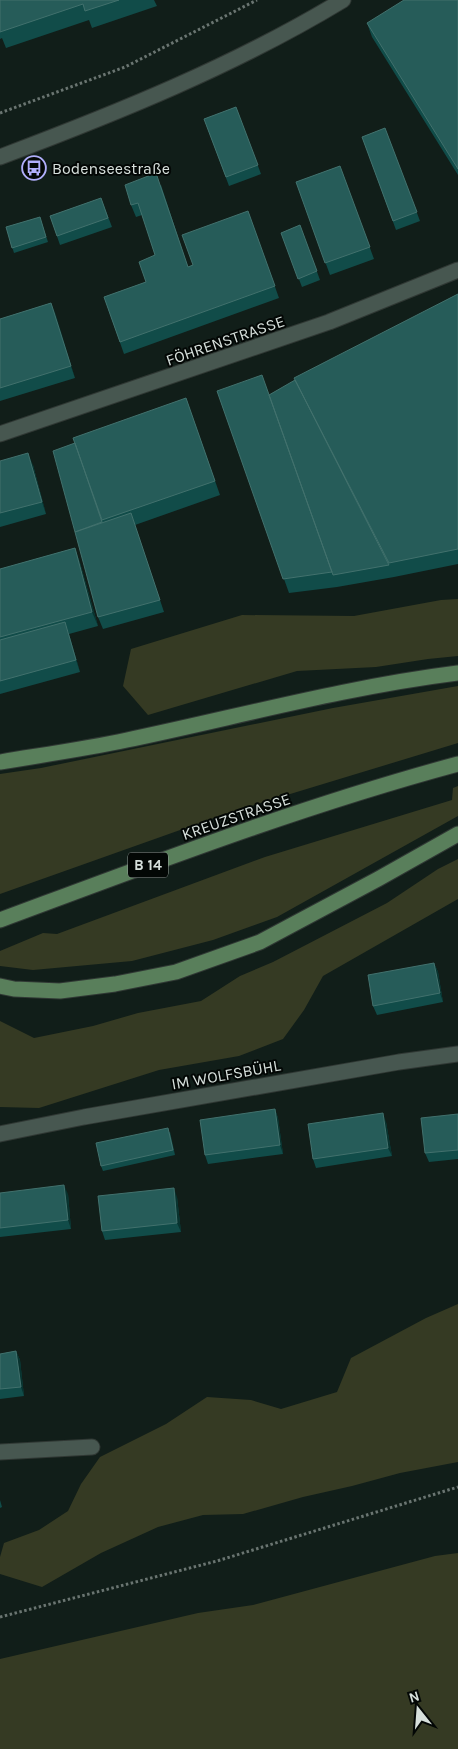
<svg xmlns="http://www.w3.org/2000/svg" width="458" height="1749" font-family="Karla,sans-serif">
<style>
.green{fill:#353a23}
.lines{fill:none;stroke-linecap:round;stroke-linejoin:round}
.minor-casing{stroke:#303834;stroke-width:17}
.tertiary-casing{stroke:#303834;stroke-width:17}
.primary-casing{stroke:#303834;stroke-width:17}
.path{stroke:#6a7571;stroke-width:3;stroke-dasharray:2.5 2.5;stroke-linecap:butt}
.minor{stroke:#475750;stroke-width:15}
.tertiary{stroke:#475750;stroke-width:15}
.primary{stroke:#597f5b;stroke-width:15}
.wall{fill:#114c49}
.shaded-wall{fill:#08332f}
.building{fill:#265c59;stroke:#42716d}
.labels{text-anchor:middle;stroke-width:4;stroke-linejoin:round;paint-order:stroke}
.shield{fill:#030705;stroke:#979f9c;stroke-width:1}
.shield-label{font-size:15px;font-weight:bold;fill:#d7e0dc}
.poi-label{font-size:16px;fill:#d7e0dc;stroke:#030705;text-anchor:start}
.street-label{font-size:16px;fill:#d7e0dc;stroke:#030705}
</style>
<rect width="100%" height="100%" fill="#111e19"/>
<!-- green -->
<path class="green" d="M458 599V656L428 659 376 667 297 671 148 715 123 686 131 649 242 615 354 616 441 600Z
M458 686V743L228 813 0 894V774L41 768 333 708Z
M458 786V816L277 917 213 940 132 961 33 970 0 966V951L43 933 57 934 265 857 452 800 453 788Z
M458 859V899L323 976 304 1010 283 1039 239 1056 159 1070 39 1108 0 1107V1021L34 1038 93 1026 138 1013 201 1001 240 976 273 962 387 903 438 869Z
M458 1304V1462L400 1473 352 1486 303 1497 243 1514 203 1515 158 1527 101 1553 42 1587 0 1574V1557L4 1543 39 1530 68 1511 81 1484 100 1457 166 1424 207 1397 251 1400 281 1409 337 1392 351 1358 426 1318Z
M458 1553V1749H0V1659L198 1613 253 1605 435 1556Z"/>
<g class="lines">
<!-- minor casing -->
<g class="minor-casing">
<path id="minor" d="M0 434 329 322 458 270
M0 1134 84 1117 399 1062 458 1054
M0 1452 92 1447"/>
</g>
<!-- tertiary casing -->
<g class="tertiary-casing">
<path id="tertiary" d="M0 157C117 113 236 65 343 0"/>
</g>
<!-- primary casing -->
<g class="primary-casing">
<path id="primary" d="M0 762C42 755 85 749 127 740 237 717 346 687 458 673
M0 920C151 864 302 806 458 764
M0 986 14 989 60 991 115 984 176 972 260 942 378 879 458 834"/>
</g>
<!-- path -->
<path class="path" d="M0 113 125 67 257 0
M0 1617 217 1561 458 1487"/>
<!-- minor -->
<use href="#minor" class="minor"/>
<!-- tertiary -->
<use href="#tertiary" class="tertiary"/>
<!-- primary -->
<use href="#primary" class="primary"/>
</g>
<!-- wall -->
<path class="wall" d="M0 0H154L157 6 92 28 89 20 6 48 2 38 0 39Z
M458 0V175L372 37 367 23Z
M236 107 261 174 229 186 204 119Z
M385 128 420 221 396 230 362 137Z
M340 166 374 259 330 275 296 182Z
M161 185 188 267 193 265 248 211 279 298 124 354 104 297 146 282 155 255 142 215 136 217 131 205Z
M101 198 112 227 60 245 50 216Z
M40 217 48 242 14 253 6 227Z
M300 225 320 280 302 287 281 233Z
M458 294V564L394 577 337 587 289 593 217 391 269 395Z
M51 303 75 378 0 401V319Z
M186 398 220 495 135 525 164 612 103 629 98 617 75 443Z
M0 461 33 465 46 514 0 527Z
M75 548 80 563 98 626 69 634 80 672 0 694V569Z
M434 963 438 972 443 1002 377 1015 373 1006Z
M275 1109 278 1118 283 1154 208 1164 205 1155Z
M458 1114V1159L429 1162 425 1153Z
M386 1122 392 1156 316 1168 313 1159Z
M170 1132 175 1155 103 1171 101 1166Z
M0 1193 68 1194 71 1229 0 1237Z
M177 1197 181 1232 105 1240 102 1231Z
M16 1351 20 1360 24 1396 0 1399V1354Z
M0 1500 2 1507 0 1508Z"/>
<!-- shaded-wall -->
<path class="shaded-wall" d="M51 303 56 315 75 378 71 366Z
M28 453 33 465 46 514 42 502Z
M75 548 80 563 98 626 92 612Z
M65 622 69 634 80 672 76 660Z
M434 963 438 972 443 1002 440 993Z
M275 1109 278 1118 283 1154 280 1145Z
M383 1113 386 1122 392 1156 388 1148Z
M64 1185 68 1194 71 1229 68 1220Z
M174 1188 177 1197 181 1232 177 1223Z
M16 1351 20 1360 24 1396 21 1387Z"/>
<!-- building -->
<path class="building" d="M0 0H119L85 11 83 4 0 32Z
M404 0H458V169L367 23Z
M236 107 258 165 226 177 204 119Z
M385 128 417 212 393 221 362 137Z
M340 166 370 247 325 263 296 182Z
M156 173 188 267 193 265 182 235 248 211 275 286 120 342 104 297 146 282 139 262 155 255 138 203 131 205 125 185Z
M101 198 108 218 57 236 50 216Z
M40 217 46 237 12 248 6 227Z
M300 225 317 271 298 279 281 233Z
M458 294V549L389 563 294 378Z
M51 303 71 366 0 388V319Z
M262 375 332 572 283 579 217 391Z
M295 380 389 565 333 575 269 395Z
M186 398 215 481 102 520 73 438Z
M75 443 102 522 75 532 53 451Z
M28 453 42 502 0 513V461Z
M131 513 160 600 98 617 75 532Z
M75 548 92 612 0 637V569Z
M65 622 76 660 0 681V640Z
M434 963 440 993 373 1006 368 975Z
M275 1109 280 1145 205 1155 200 1120Z
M383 1113 388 1148 313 1159 308 1124Z
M458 1114V1150L425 1153 421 1118Z
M168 1128 173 1150 101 1166 96 1143Z
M64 1185 68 1220 0 1228V1193Z
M174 1188 177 1223 102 1231 98 1196Z
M16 1351 21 1387 0 1389V1354Z"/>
<!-- icons -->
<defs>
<g id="bus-ring" transform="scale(1.25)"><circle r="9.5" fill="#030705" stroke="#b0aefa" stroke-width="1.5"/><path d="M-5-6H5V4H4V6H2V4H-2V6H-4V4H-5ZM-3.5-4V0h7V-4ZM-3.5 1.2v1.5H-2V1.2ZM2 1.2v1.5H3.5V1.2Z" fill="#b0aefa"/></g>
</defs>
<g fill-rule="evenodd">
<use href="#bus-ring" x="34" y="168"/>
</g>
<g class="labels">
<!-- shield labels -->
<rect class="shield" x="128" y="852.5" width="40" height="25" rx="4"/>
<g class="shield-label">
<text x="148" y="870">B 14</text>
</g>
<!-- poi labels -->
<g class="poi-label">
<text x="52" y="174">Bodenseestraße</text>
</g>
<!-- street labels -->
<g class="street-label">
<text transform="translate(225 340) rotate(-19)" y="6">FÖHRENSTRASSE</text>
<text transform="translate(236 816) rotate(-19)" y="6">KREUZSTRASSE</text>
<text transform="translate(226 1074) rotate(-10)" y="6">IM WOLFSBÜHL</text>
</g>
</g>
<!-- north arrow -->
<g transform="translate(418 1709) rotate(343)" stroke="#030705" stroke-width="4" paint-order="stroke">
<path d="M0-4L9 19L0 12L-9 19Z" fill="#d7e0dc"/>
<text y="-8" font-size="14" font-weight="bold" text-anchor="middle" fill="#d7e0dc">N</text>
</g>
</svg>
